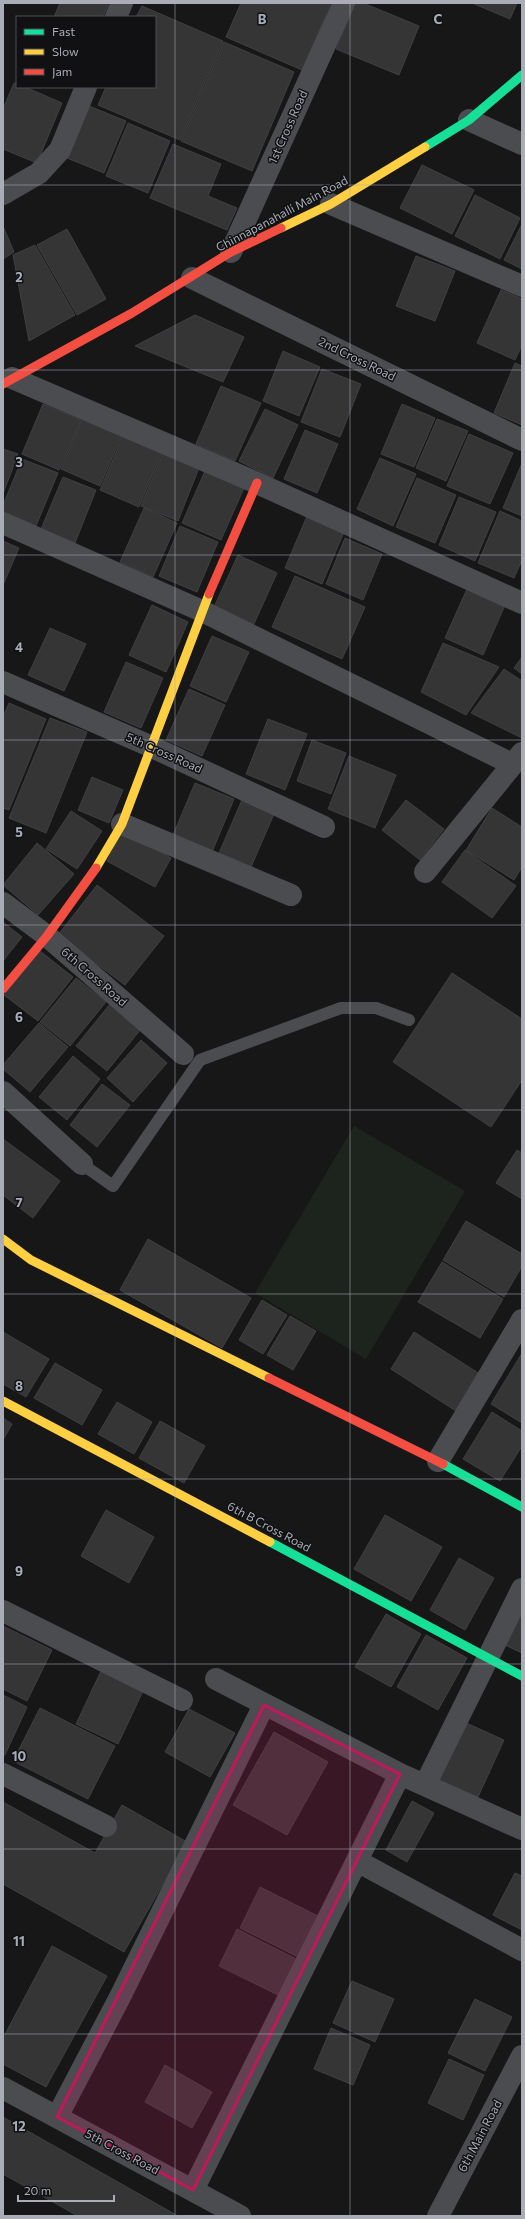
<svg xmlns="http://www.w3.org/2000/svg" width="525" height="2219" font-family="Commissioner,sans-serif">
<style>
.green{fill:#1d241e}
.building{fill:#353536;stroke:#3f4043}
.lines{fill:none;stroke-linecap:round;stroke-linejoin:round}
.lane{stroke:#4b4c50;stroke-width:12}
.street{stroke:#4b4c50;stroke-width:22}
.fast{stroke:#16e098;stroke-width:9}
.slow{stroke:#ffcf43;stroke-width:9}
.jam{stroke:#f24e42;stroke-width:9}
.marked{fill:#c2185b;fill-opacity:0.2;stroke:#c2185b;stroke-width:3;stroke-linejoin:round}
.grid{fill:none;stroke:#a8adb8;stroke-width:1;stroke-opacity:0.55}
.labels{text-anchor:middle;stroke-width:3;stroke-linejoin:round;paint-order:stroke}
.street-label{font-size:12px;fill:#a8adb8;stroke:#111113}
.grid-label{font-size:13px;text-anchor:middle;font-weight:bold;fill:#a8adb8;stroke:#111113;stroke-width:3;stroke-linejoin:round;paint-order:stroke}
</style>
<rect width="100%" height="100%" fill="#171717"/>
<!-- green -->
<path class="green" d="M354 1126 465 1191 366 1359 255 1293Z"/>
<!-- building -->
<path class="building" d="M60 3H109L103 17H54Z
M241 3H331L302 70 226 37Z
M355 3H363L419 26 399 75 336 49Z
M472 3H517L510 19Z
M142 6 223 41 180 140 98 105 106 87H155V17H136Z
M224 42 294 72 252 171 181 141Z
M14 83 17 84V87H25L62 103 37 163 3 149V109Z
M89 106 126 121 104 173 67 158Z
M128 123 170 141 148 193 106 176Z
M173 144 221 164 208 196 237 208 227 230 150 198Z
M422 165 474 190 452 234 400 208Z
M475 195 520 218 500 259 455 236Z
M522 224V269L504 260Z
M3 226 14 252 3 259Z
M67 229 106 299 77 315 37 245Z
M35 245 75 315 29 341 13 255Z
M416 256 455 271 435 321 396 306Z
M501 290 522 299V345L515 360 477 343Z
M195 315 244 337 223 382 135 346Z
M283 351 320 367 299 416 263 401Z
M515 363 522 366V425L494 413Z
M322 369 361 384 340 437 301 422Z
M221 386 261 403 235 461 196 444Z
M43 404 81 420 59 470 22 454Z
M402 404 435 418 414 467 381 454Z
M265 409 298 425 273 478 239 461Z
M83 418 122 435 100 486 61 469Z
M437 419 468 431 446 481 416 468Z
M305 430 338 444 317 493 284 479Z
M469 434 513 453 490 504 447 486Z
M123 436 162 452 139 507 100 490Z
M3 449 18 454 3 494Z
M163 453 199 468 178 521 141 506Z
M380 458 416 474 393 526 357 509Z
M22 459 58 473 36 526 3 512V505Z
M522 463V516L503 508Z
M205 471 244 488 221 540 182 523Z
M63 477 96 490 75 543 41 529Z
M417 478 456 495 435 543 396 527Z
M459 497 496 512 475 561 439 545Z
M144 508 177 523 153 577 120 562Z
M500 511 522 521V560L514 578 478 563Z
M307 516 344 532 322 584 285 568Z
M180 526 218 542 197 592 159 576Z
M345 538 382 554 363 600 326 584Z
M3 541 19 548 3 585Z
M238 555 277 573 253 626 214 607Z
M295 576 365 607 342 659 272 627Z
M467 589 505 605 483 655 445 638Z
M152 605 188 622 166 672 129 655Z
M50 628 86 644 64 691 28 675Z
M212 636 249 652 226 702 190 686Z
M443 643 499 667 466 715 421 692Z
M522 657V674L514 668Z
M126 662 163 678 141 728 104 712Z
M504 669 522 681V738L471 713Z
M189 689 225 705 202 756 166 740Z
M9 703 46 719 9 810 3 808V717Z
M50 718 87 732 46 833 9 818Z
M268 719 307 734 285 790 246 774Z
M312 740 346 753 331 794 297 781Z
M349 756 396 775 375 828 328 809Z
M92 777 123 790 109 823 78 810Z
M195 783 234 799 212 852 173 835Z
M242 800 274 814 251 867 219 853Z
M406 800 444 829 420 860 382 830Z
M492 808 522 827V867L514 880 466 850Z
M71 811 102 831 77 869 46 849Z
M123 831 171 858 155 887 107 861Z
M37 843 74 874 38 915 3 885Z
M465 850 516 886 492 918 442 882Z
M97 885 164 936 125 985 58 935Z
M3 922 22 937 3 961Z
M40 951 73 977 38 1021 4 995Z
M452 973 522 1019V1080L491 1127 393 1062Z
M76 978 106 1002 70 1046 40 1022Z
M110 1004 141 1029 107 1071 76 1046Z
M39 1023 68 1047 30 1092 3 1069V1065Z
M141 1040 167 1063 133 1102 107 1078Z
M73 1056 100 1079 67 1120 39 1097Z
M102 1084 130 1105 97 1147 70 1125Z
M3 1139 60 1181 33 1218 3 1195Z
M517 1150 522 1153V1199L496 1183Z
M466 1221 522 1254V1266L504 1297 443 1260Z
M148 1239 251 1298 222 1348 120 1290Z
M442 1262 503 1299 480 1338 418 1302Z
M262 1300 287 1315 263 1354 239 1340Z
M290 1316 316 1331 293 1370 267 1355Z
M3 1332 49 1359 26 1397 3 1384Z
M414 1332 483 1376 459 1413 391 1369Z
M522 1353V1423L491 1404Z
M55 1363 102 1390 82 1425 34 1398Z
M117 1402 152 1422 134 1454 98 1434Z
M492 1412 522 1431V1446L500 1481 463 1459Z
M3 1418 12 1424 3 1440Z
M160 1421 205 1446 184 1483 139 1458Z
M106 1510 154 1537 129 1583 81 1556Z
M385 1515 442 1547 411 1601 354 1569Z
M459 1558 494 1578 465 1630 430 1610Z
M522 1611V1653L505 1645Z
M386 1614 421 1634 391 1687 355 1667Z
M3 1626 52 1650 27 1701 3 1689Z
M426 1635 467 1658 438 1710 397 1687Z
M101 1671 143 1691 118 1744 76 1724Z
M3 1695 27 1707 5 1755H3Z
M40 1708 115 1746 88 1799 13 1761Z
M189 1709 235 1733 210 1777 165 1752Z
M464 1722 504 1740 478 1797 438 1780Z
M274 1732 328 1762 287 1835 233 1805Z
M412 1801 434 1813 407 1862 386 1850Z
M3 1802 95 1853 122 1805 187 1842 124 1952 3 1884Z
M515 1873 522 1876V1930L493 1915Z
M260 1887 320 1917 300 1958 240 1928Z
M237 1929 300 1961 282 1997 219 1966Z
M52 1946 107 1976 46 2087 3 2064V2038Z
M352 1981 394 1999 375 2042 333 2023Z
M475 1999 512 2017 485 2071 448 2053Z
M331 2028 370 2045 353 2085 314 2069Z
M449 2059 484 2075 463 2120 428 2103Z
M165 2065 212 2092 192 2128 145 2102Z
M3 2117 178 2216H78L3 2174Z"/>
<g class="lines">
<!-- lane -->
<path class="lane" d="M82 1164 113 1186 200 1060 341 1008H376L409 1020"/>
<!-- street -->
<path class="street" d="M116 17 122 3
M469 120 522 144
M3 194 39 173 60 150 86 87
M331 204 522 286
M231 252 344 3
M192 278 522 440
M12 378 257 483 522 603
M3 523 202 611 512 764
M3 682 150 746 324 827
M122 824 291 895
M425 872 522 753
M3 903 47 936 183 1054
M3 1092 82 1164
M438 1461 522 1320
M3 1611 182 1700
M216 1679 400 1774 522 1829
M3 1774 106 1826
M425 1785 522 1589
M357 1861 522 1950
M3 2088 240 2216
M57 2117 120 1997 264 1705
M193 2190 400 1774
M438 2216 522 2056"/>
<!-- fast -->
<path class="fast" d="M425 147 469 120 522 75
M443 1464 522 1507
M270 1542 522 1676"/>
<!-- slow -->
<path class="slow" d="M281 228 331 204 425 147
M96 868 122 824 209 594
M3 1239 31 1260 269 1378
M3 1401 270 1542"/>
<!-- jam -->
<path class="jam" d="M3 384 132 313 231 252 281 228
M209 594 257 483
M3 989 47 936 96 868
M269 1378 443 1464"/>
</g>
<!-- marked area -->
<path class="marked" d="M264 1705 400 1774 193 2190 57 2117Z"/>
<!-- grid -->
<path class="grid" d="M175 3V2216M350 3V2216M3 185H522M3 370H522M3 555H522M3 740H522M3 925H522M3 1110H522M3 1294H522M3 1479H522M3 1664H522M3 1849H522M3 2034H522"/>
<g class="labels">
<!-- street labels -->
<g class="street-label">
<text transform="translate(288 127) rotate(-66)" y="4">1st Cross Road</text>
<text transform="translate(282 214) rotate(-28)" y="4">Chinnapanahalli Main Road</text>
<text transform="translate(357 359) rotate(26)" y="4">2nd Cross Road</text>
<text transform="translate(164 753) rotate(24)" y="4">5th Cross Road</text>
<text transform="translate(94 977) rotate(41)" y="4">6th Cross Road</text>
<text transform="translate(269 1527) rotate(28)" y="4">6th B Cross Road</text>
<text transform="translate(480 2136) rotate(-62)" y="4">6th Main Road</text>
<text transform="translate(122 2152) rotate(28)" y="4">5th Cross Road</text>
</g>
</g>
<g class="grid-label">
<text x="262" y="24">B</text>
<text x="438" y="24">C</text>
<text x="19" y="282">2</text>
<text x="19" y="467">3</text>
<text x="19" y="652">4</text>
<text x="19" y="837">5</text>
<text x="19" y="1022">6</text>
<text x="19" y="1207">7</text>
<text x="19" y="1391">8</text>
<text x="19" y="1576">9</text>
<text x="19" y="1761">10</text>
<text x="19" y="1946">11</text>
<text x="19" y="2131">12</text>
</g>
<!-- border -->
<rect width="525" height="2219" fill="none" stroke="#a8adb8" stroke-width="8"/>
<!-- legend -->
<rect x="16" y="16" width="140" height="72" fill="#111113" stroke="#4d4f55"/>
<rect x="24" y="29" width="20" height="6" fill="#16e098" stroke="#4d4f55"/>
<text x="52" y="36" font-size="12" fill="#a8adb8">Fast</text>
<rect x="24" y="49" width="20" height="6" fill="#ffcf43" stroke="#4d4f55"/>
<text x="52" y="56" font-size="12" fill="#a8adb8">Slow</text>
<rect x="24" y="69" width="20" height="6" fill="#f24e42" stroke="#4d4f55"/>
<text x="52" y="76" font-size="12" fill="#a8adb8">Jam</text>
<!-- scale -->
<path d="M18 2195v6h96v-6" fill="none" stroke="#a8adb8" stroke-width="2"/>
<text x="24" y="2195" font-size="12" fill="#a8adb8" stroke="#111113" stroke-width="3" paint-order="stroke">20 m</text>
</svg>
